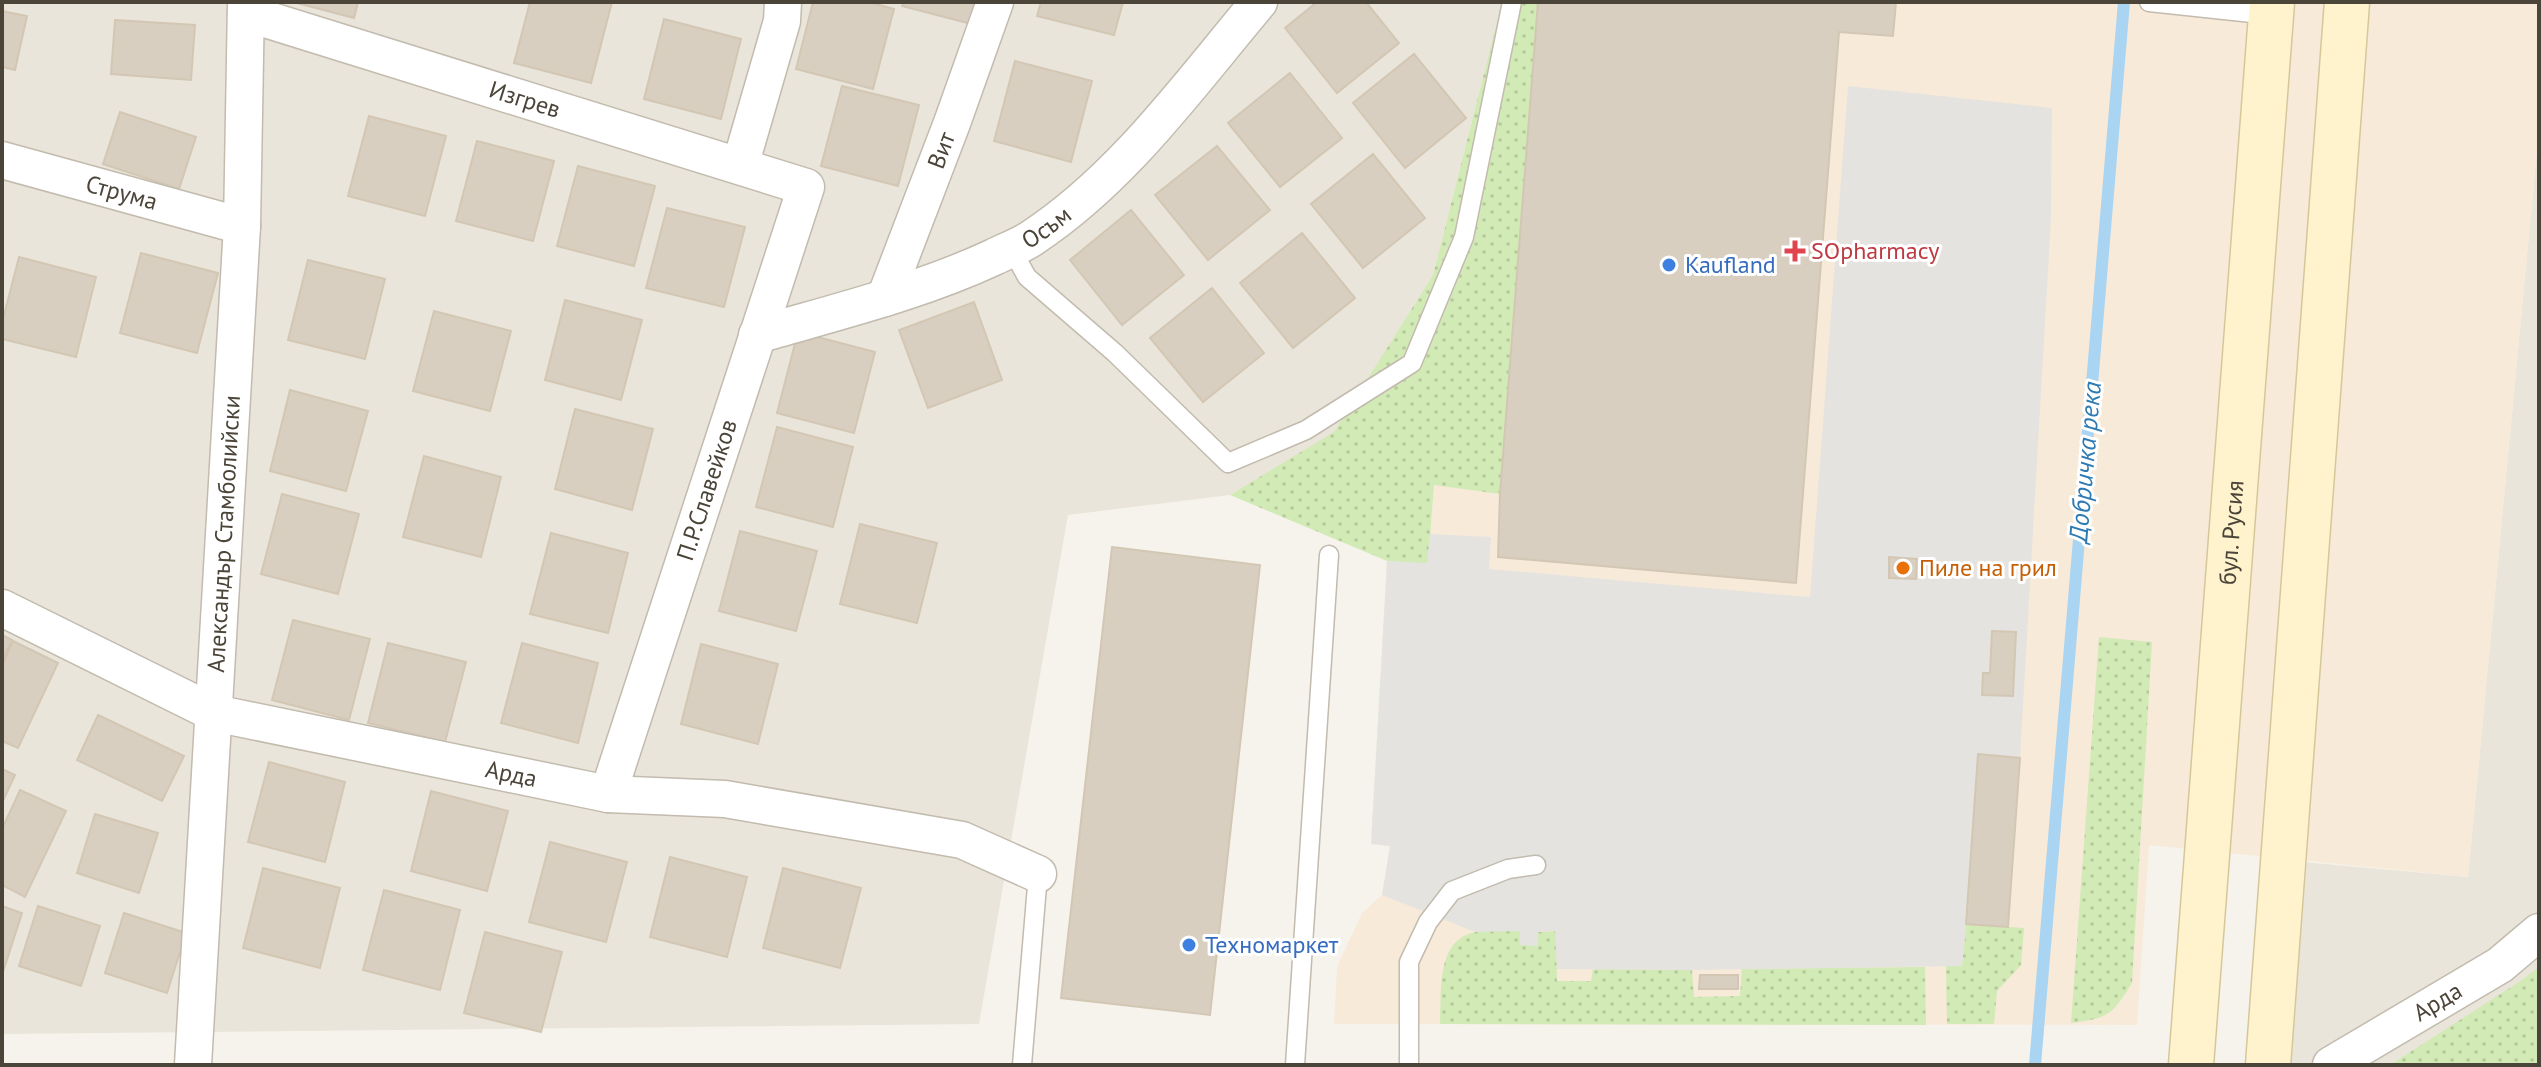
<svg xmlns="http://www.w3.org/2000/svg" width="2541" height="1067" font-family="'PT Sans',sans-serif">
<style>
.residential{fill:#eae5da}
.commercial{fill:#f7ead8}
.grass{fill:url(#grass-dots)}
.parking{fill:#e5e3e0}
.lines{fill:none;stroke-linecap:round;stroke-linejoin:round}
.stream{stroke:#a9d4f2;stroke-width:12}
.building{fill:#d8cfc1;stroke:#d3c7b4;stroke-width:2}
.lane-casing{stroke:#c2bbae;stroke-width:21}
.street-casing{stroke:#c2bbae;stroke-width:39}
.secondary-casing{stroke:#d6c79b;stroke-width:47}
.lane{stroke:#fff;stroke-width:18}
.street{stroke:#fff;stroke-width:36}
.secondary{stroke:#fff3cd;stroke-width:44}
.health-dot{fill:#e0444e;stroke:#fff;stroke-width:3}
.shop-dot{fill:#3f7fe0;stroke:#fff;stroke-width:3}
.food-dot{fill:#e8710a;stroke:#fff;stroke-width:3}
.labels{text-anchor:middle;stroke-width:6;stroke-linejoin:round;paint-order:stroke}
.street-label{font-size:24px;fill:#4b4439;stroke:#fff}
.health-label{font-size:24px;fill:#be3a42;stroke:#fff;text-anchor:start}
.shop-label{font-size:24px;fill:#366cbe;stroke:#fff;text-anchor:start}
.food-label{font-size:24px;fill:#c56008;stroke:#fff;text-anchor:start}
.water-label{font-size:26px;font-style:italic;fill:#2e7ab2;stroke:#fff}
</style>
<defs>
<pattern id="grass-dots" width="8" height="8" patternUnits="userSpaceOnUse" patternTransform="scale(2)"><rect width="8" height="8" fill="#d2eab5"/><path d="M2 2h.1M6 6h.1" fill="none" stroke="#b6ca9c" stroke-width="1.8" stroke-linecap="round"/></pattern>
</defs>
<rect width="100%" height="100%" fill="#f6f3ec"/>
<!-- residential -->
<path class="residential" d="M2 2H1502L1433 275 1334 433 1230 495 1068 515 979 1024 2 1034Z
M2539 129V1065H2291L2303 862 2468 877Z"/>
<!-- commercial -->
<path class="commercial" d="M1538 2H2539V129L2468 877 2149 845 2137 1025 1334 1024 1337 967 1362 913 1382 895 1390 846 1371 844 1387 561 1428 563 1434 485 1500 493Z"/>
<!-- grass -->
<path class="grass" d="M1502 2H1538L1500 494 1434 485 1428 564 1387 561 1230 495 1334 432 1433 275Z
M2099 637 2152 642 2132 983C2112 1015 2109 1018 2071 1023Z
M1966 924 2024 928 2021 965 1997 991 1994 1024H1947L1946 966H1962Z
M1521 931 1538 946V932L1556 931 1557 981H1591L1593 969 1692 970 1694 997 1740 996 1742 969 1925 967 1926 1025 1440 1024C1442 993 1435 939 1476 932 1490 929 1507 931 1521 931Z
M2539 967V1065H2390L2519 982Z"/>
<!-- parking -->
<path class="parking" d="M1848 86 2052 108 2051 218 2020 758 2008 927 1966 924 1962 966 1692 970 1557 969 1555 931 1538 932V946L1520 945V931L1475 932 1382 895 1390 846 1371 844 1387 561 1427 563 1430 534 1491 537 1489 569 1810 597Z"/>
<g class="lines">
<!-- stream -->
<path class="stream" d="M2035 1065 2124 2"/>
</g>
<!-- building -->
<path class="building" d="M293 2H358L354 18Z
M530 2H612L591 83 514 63Z
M813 2H868L894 9 873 89 796 69Z
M903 2H985L979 26 902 6Z
M1041 2H1123L1114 35 1037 16Z
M1317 2H1366L1399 43 1337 93 1285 28Z
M1538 2H1896L1893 36 1839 32 1796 583 1498 557 1500 494Z
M2 11 27 16 15 70 2 67Z
M664 19 741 39 721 119 644 99Z
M115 20 195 25 191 80 111 74Z
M1414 54 1466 118 1405 168 1353 103Z
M1015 61 1092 81 1071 162 994 141Z
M1290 73 1342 138 1280 187 1228 123Z
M842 86 919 105 898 186 821 166Z
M120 112 196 137 179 189 103 164Z
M369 116 446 136 425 216 348 196Z
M477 141 554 161 533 241 456 221Z
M1217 146 1270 210 1208 260 1155 195Z
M1373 154 1425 218 1363 268 1311 204Z
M578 166 655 186 634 266 557 246Z
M667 208 745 227 724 307 646 288Z
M1131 210 1184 275 1122 325 1070 260Z
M1302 233 1355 298 1293 348 1240 283Z
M141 253 218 273 197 353 120 333Z
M19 257 96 277 76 357 2 339V323Z
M308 260 385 279 365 359 288 340Z
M1212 288 1264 353 1203 402 1150 338Z
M565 300 642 320 621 400 545 380Z
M974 302 1002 380 928 408 899 330Z
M434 311 511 331 490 411 413 391Z
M798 332 875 352 854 433 777 413Z
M290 390 368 411 346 491 270 471Z
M575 409 653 429 632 510 555 489Z
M777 427 853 447 833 527 756 507Z
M424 456 501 477 481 557 403 537Z
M282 494 359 514 338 594 261 574Z
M860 524 937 543 917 623 840 604Z
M740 531 817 551 796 631 719 611Z
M551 533 628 553 608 633 530 614Z
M1112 547 1260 565 1210 1015 1061 998Z
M1889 557 1917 559 1916 579 1889 578Z
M293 620 370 639 349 720 272 700Z
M1992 631 2016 632 2013 696 1982 695 1983 673H1990Z
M2 635 12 640 2 661Z
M13 641 58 663 18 748 2 741V666Z
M388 643 466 662 445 742 368 723Z
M522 643 598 663 578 743 501 723Z
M701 644 778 664 758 744 681 724Z
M98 715 184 756 162 801 77 760Z
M1978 754 2020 758 2008 927 1966 924Z
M269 762 345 782 325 862 248 842Z
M2 769 15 775 2 803Z
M20 790 66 811 25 897 2 885V829Z
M431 791 508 811 487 891 411 871Z
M95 814 158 833 139 893 77 873Z
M550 842 627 862 606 942 529 922Z
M670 857 747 877 727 957 650 937Z
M263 868 340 888 320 968 243 948Z
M783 868 861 888 840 968 763 948Z
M384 890 460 910 440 990 363 970Z
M2 906 22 913 3 972H2Z
M38 906 100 926 81 986 19 966Z
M124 913 186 933 167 993 105 973Z
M485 932 562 952 541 1032 464 1013Z
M1700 975H1738V989H1699Z"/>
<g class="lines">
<!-- lane casing -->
<g class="lane-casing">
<path id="lane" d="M2149 2 2271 15
M1011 248 1027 277 1115 353 1228 463 1306 430 1412 363 1464 237 1512 2
M1022 1065 1038 874
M1295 1065 1329 555
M1409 1065V962L1428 922 1452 891 1508 869 1536 865"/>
</g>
<!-- street casing -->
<g class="street-casing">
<g id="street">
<path id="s1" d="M246 13 806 187 608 794"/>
<path id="s2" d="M2 160 242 226"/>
<path d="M740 166 782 21 783 2"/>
<path id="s3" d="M885 298 952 123 995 2"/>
<path id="s4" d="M757 335C836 312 919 292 994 257 1006 251 1020 246 1032 238 1123 178 1189 85 1259 2"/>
<path id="s5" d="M2 608 214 713 608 794 725 799 962 840 1038 874"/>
<path id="s6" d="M193 1065 242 226 246 2"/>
<path id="s7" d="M2331 1065 2500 965 2539 932"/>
</g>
</g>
<!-- secondary casing -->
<g class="secondary-casing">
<g id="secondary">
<path id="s8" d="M2191 1065 2272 2"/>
<path d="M2268 1065 2347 2"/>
</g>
</g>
<!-- lane -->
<use href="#lane" class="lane"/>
<!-- street -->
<use href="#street" class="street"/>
<!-- secondary -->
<use href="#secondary" class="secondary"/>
</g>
<!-- markers -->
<path class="health-dot" d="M1791 239h8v8h8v8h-8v8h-8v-8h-8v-8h8z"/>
<g class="shop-dot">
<circle cx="1669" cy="265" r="8"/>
<circle cx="1189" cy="945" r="8"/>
</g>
<circle class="food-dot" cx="1903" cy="568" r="8"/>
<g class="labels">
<!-- street labels -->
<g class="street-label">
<text dy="8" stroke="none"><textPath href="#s1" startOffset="292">Изгрев</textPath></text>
<text dy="8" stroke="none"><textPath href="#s3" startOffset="158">Вит</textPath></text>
<text dy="8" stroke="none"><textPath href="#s2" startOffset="124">Струма</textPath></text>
<text dy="8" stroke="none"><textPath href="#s4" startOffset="310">Осъм</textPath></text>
<text transform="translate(707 490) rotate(-72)" y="8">П.Р.Славейков</text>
<text dy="8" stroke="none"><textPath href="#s6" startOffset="532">Александър Стамболийски</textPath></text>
<text dy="8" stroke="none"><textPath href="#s8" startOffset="534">бул. Русия</textPath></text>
<text dy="8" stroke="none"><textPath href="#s5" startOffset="540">Арда</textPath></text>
<text dy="8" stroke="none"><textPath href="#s7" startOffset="124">Арда</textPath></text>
</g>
<!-- health labels -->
<g class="health-label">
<text x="1811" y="259">SOpharmacy</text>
</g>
<!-- shop labels -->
<g class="shop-label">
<text x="1685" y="273">Kaufland</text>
<text x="1205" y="953">Техномаркет</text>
</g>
<!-- food labels -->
<g class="food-label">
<text x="1919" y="576">Пиле на грил</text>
</g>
<!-- water labels -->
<g class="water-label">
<text transform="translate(2085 462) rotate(-85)" y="9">Добричка река</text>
</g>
</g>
<!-- border -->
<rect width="2541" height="1067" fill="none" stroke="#4b4439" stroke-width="8"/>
</svg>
